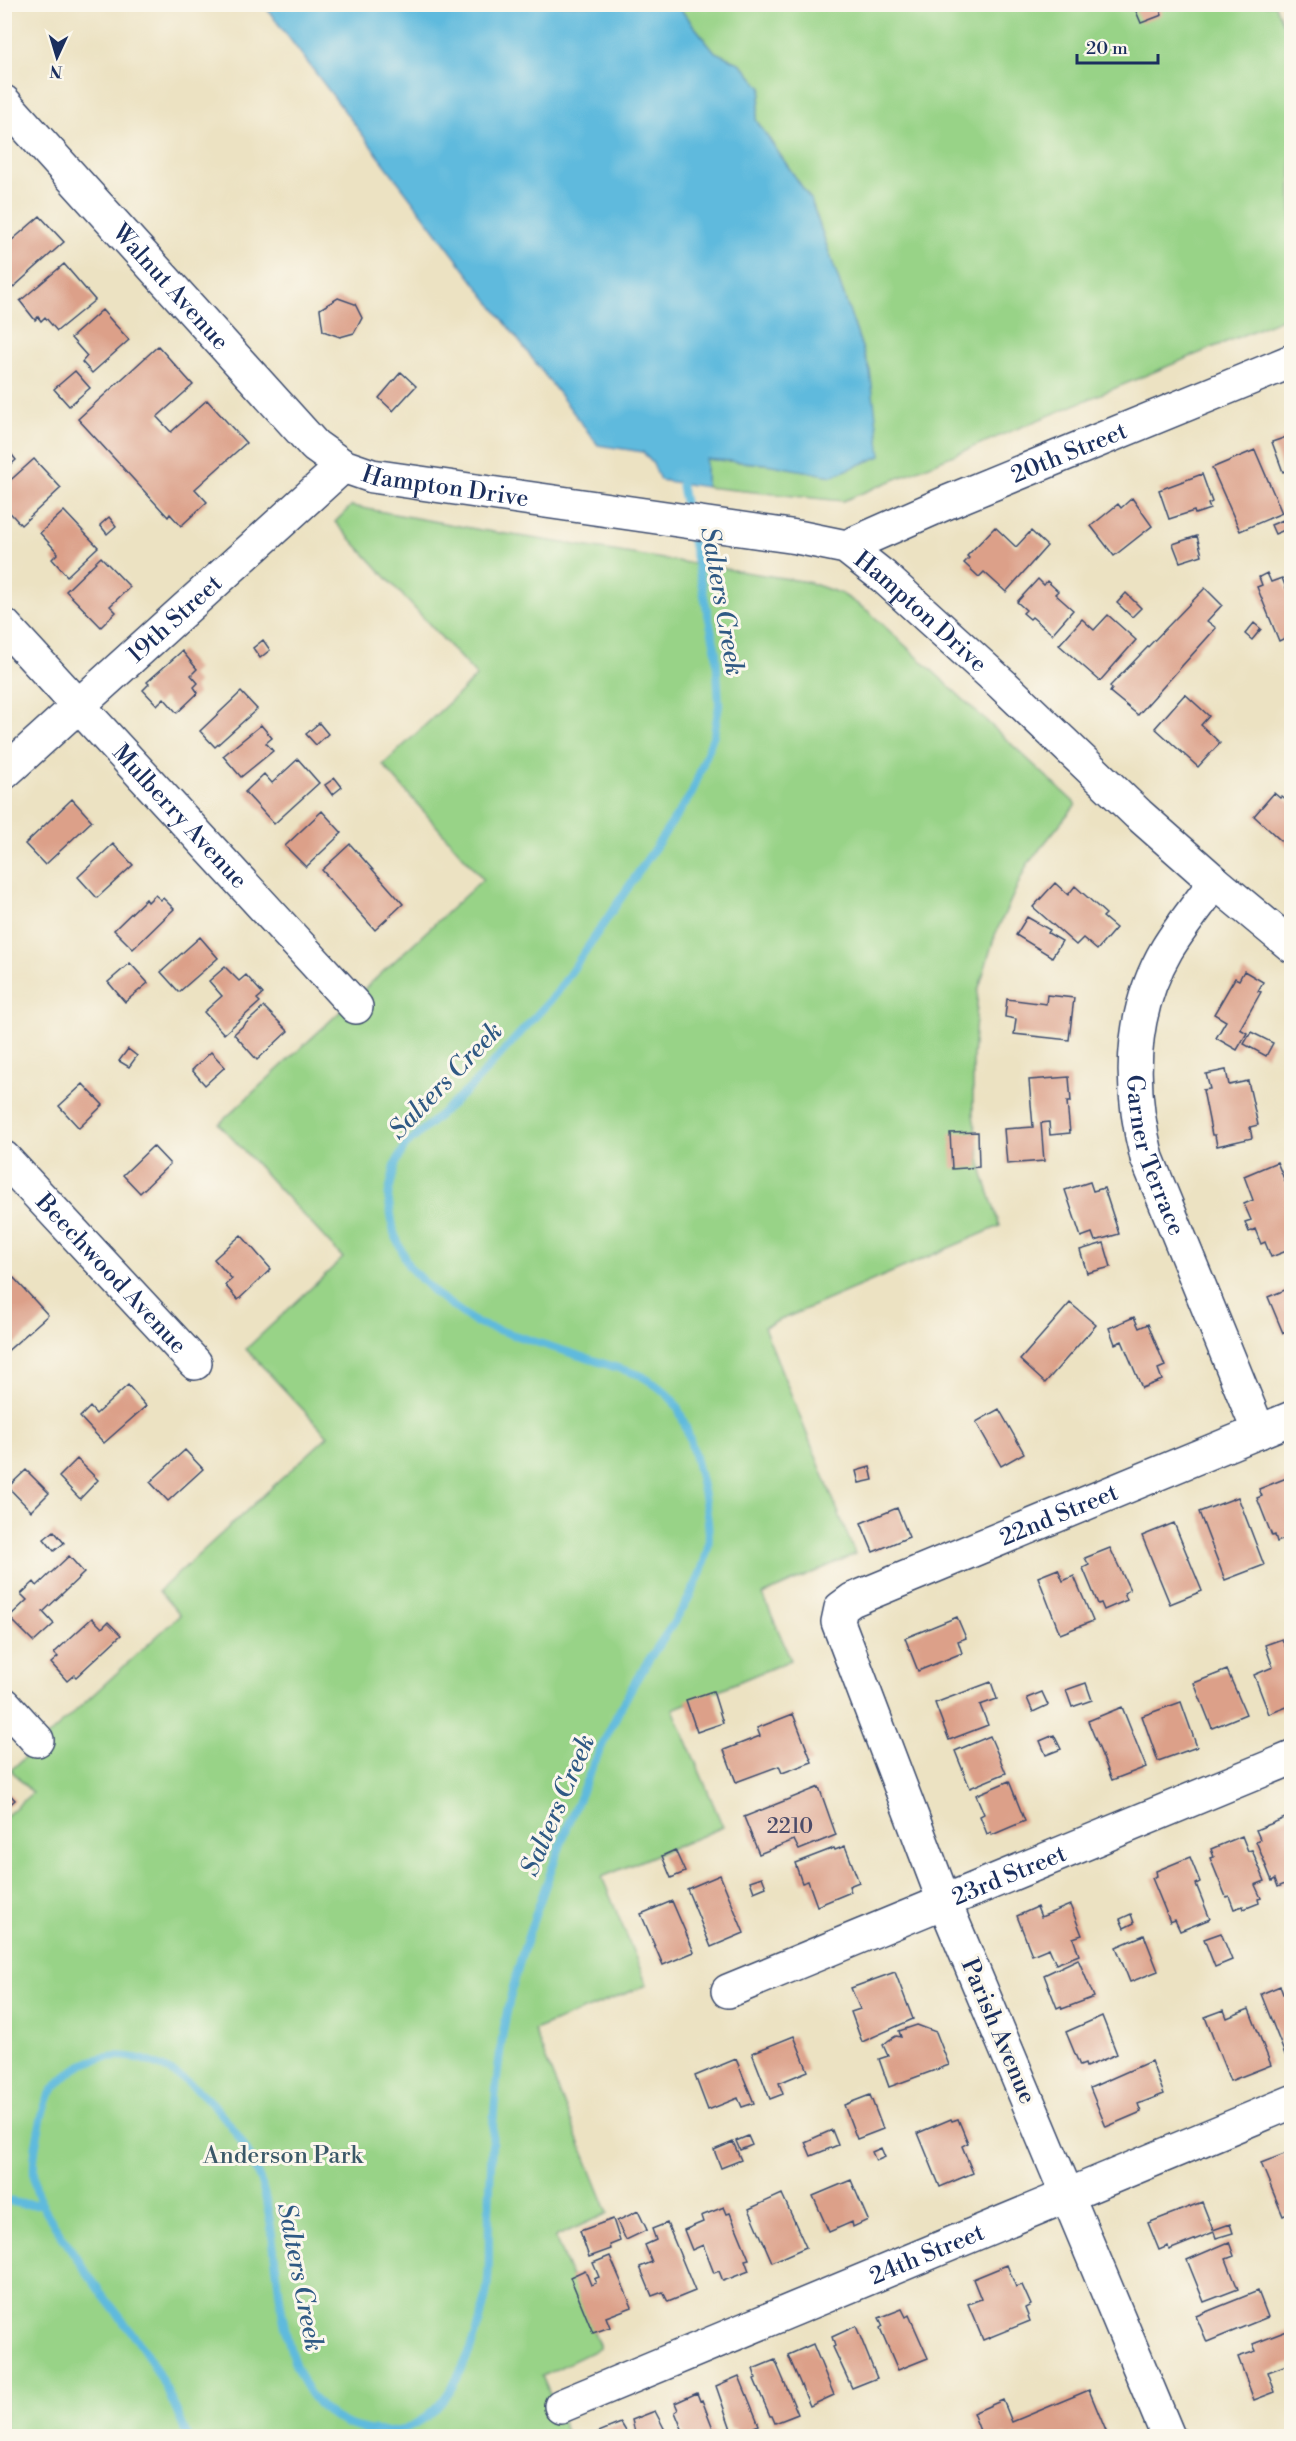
<svg xmlns="http://www.w3.org/2000/svg" width="1296" height="2441" font-family="'Libre Bodoni',serif">
<style>
.green{fill:#98d387;stroke:#5a8172;stroke-width:1.5}
.water{fill:#5fbadd;stroke:#3d749e;stroke-width:1.5}
.lines{fill:none;stroke-linecap:round;stroke-linejoin:round}
.stream{stroke:#5fbadd;stroke-width:8}
.building{fill:#dca089}
.street-casing{stroke:#3a4a6d;stroke-width:36}
.secondary-casing{stroke:#3a4a6d;stroke-width:36}
.street{stroke:#fff;stroke-width:33}
.secondary{stroke:#fff;stroke-width:33}
.labels{text-anchor:middle;stroke-width:6;stroke-linejoin:round;paint-order:stroke}
.number-label{font-size:21px;fill:#4b4b69}
.street-label{font-size:24px;fill:#1b2f5e;stroke:#fbf7ec}
.park-label{font-size:24px;fill:#3a5868;stroke:#fbf7ec}
.water-label{font-size:26px;font-style:italic;fill:#2f5984;stroke:#fbf7ec}
</style>
<rect width="100%" height="100%" fill="#fbf7ec"/>
<filter id="ink" filterUnits="userSpaceOnUse"><feTurbulence type="fractalNoise" baseFrequency=".0167" numOctaves="2"/><feDisplacementMap in="SourceGraphic" scale="12" xChannelSelector="R" yChannelSelector="G"/><feConvolveMatrix kernelMatrix="1 2 1 2 8 2 1 2 1" color-interpolation-filters="sRGB"/></filter>
<filter id="wash" filterUnits="userSpaceOnUse"><feTurbulence type="fractalNoise" baseFrequency=".008" numOctaves="4" result="noise"/><feDisplacementMap in="SourceGraphic" scale="24" xChannelSelector="R" yChannelSelector="G"/><feGaussianBlur stdDeviation="1.35" result="paint"/><feColorMatrix in="noise" values="0 0 0 0 0 0 0 0 0 0 0 0 0 0 0 0 0 1.4 0 .05"/><feComposite in="paint" operator="in"/></filter>
<g filter="url(#wash)">
<rect width="100%" height="100%" fill="#ece2c2"/>
<!-- green -->
<path class="green" d="M677 5H1275L1291 45V315L843 501 706 487 705 459 765 464 870 371 811 200 756 120 762 88 741 64 715 52Z
M351 506 481 530 808 582 842 594 868 611 1076 804 1027 865 995 935 978 991 973 1057V1115L983 1175 1000 1226 764 1327 855 1554 763 1595 791 1660 673 1709 723 1827 602 1877 647 1985 534 2030 608 2213 555 2237 600 2348 542 2376 568 2436H5L4 1818 32 1793 11 1770 180 1615 159 1591 328 1436 246 1349 343 1258 219 1124 483 879 383 765 477 676 335 522Z"/>
<!-- water -->
<path class="water" d="M264 5H677L715 52 741 64 762 88 756 120 811 200 870 371 881 456 832 476 766 464 706 459V487L660 480 653 464 643 452 598 445Z"/>
<g class="lines">
<!-- stream -->
<path class="stream" d="M681 484 687 514
M4 2200 22 2204H42
M187 2436C175 2406 162 2377 144 2350 132 2332 118 2315 105 2298 92 2281 80 2263 68 2245 56 2227 42 2210 36 2189 31 2168 35 2145 40 2125 43 2110 46 2097 56 2086 79 2060 110 2050 144 2060 198 2077 241 2128 260 2180 288 2254 262 2413 368 2430 387 2433 405 2431 420 2421 455 2401 477 2338 485 2300 491 2272 488 2243 489 2214 491 2160 493 2106 500 2053 506 2003 521 1954 538 1907 564 1833 593 1757 631 1689 657 1641 697 1602 708 1547 713 1519 690 1425 674 1402 665 1390 653 1383 640 1375L476 1323 436 1294 409 1267 394 1233 388 1196 395 1165 405 1146 470 1088 556 994 692 793 714 734 719 705 716 652 690 530"/>
</g>
<g id="blocks">
<!-- building -->
<path class="building" d="M1133 4H1158L1162 15 1141 23Z
M40 216 64 242 7 293 4 291V247Z
M64 264 95 300 57 331 45 317 41 321 38 317 35 320 20 301Z
M338 298 355 304 362 318 354 333 340 337 323 331 320 309Z
M102 310 129 340 92 373 82 362 87 356 71 338Z
M158 346 193 385 157 417 171 432 207 400 246 443 195 489 207 502 181 526 170 514 168 517 78 419Z
M75 371 90 388 69 406 54 389Z
M401 372 416 386 393 411 379 398Z
M1292 435V468L1283 472 1272 442Z
M5 446 16 460 5 470Z
M1255 450 1282 513 1240 531 1212 468Z
M34 459 61 488 21 525 4 506V486Z
M1202 474 1212 502 1208 504 1210 509 1195 514 1194 511 1169 519 1159 490Z
M1132 498 1152 526 1114 556 1091 526 1118 504 1121 508Z
M64 511 98 547 67 576 52 559 58 553 40 533Z
M109 517 116 526 107 534 100 525Z
M1283 520 1287 529 1275 534 1271 525Z
M995 527 1016 547 1031 531 1047 546 1006 592 984 572 979 577 964 563 969 558 967 556Z
M1197 536 1202 555 1180 562 1173 544Z
M101 557 130 587 110 606 116 612 101 627 66 591Z
M1267 573 1271 582 1282 578 1292 603V641L1289 642 1287 637 1279 641 1257 587 1262 585 1259 577Z
M1038 579 1044 585 1047 581 1058 591 1055 594 1073 610 1052 634 1032 617 1030 619 1023 613 1026 610 1017 602Z
M1205 588 1222 605 1207 621 1216 628 1138 715 1110 692 1112 689 1110 686Z
M1126 593 1141 608 1132 617 1117 603Z
M1108 615 1136 640 1100 681 1059 645 1082 619 1094 630Z
M1254 623 1261 629 1252 640 1245 634Z
M263 640 270 650 260 658 253 648Z
M182 651 197 669 191 675 198 683 194 687 198 693 177 713 164 698 157 705 143 690 149 684 147 682Z
M241 692 257 709 215 747 200 731Z
M1185 694 1209 716 1201 725 1220 743 1198 767 1155 728Z
M319 723 328 734 316 745 306 734Z
M261 725 272 738 266 743 273 751 241 777 223 756Z
M298 759 319 783 274 824 245 792 264 774 272 783Z
M335 778 342 787 332 795 325 785Z
M1274 793 1280 798 1282 796 1292 804 1290 849 1254 816Z
M72 799 92 821 45 865 25 844Z
M322 811 342 833 306 867 285 846Z
M113 844 133 865 97 898 78 877Z
M350 844 403 904 375 930 322 870Z
M1055 883 1068 895 1075 886 1106 914 1103 917 1116 928 1097 950 1083 938 1076 945 1033 907Z
M155 895 161 900 163 898 174 909 133 949 114 930 146 899 148 902Z
M1027 917 1050 930 1048 933 1062 941 1052 957 1016 935Z
M200 937 218 958 179 992 161 972Z
M130 963 148 983 125 1002 108 982Z
M225 967 239 981 246 975 263 994 257 999 260 1002 224 1034 204 1012 222 996 209 981Z
M1244 971 1263 982 1258 991 1261 992 1240 1029 1247 1033 1237 1050 1216 1038 1226 1021 1214 1014 1235 978 1239 980Z
M1047 995 1074 998 1069 1040 1014 1034 1016 1019 1005 1017 1007 999 1046 1004Z
M264 1007 288 1031 257 1060 234 1034Z
M1251 1032 1273 1043 1266 1056 1244 1044Z
M128 1049 137 1056 129 1067 119 1061Z
M211 1052 225 1067 205 1085 192 1070Z
M1226 1070 1229 1085 1248 1081 1258 1125 1250 1127 1252 1138 1217 1146 1215 1135H1212L1203 1090 1210 1089 1206 1074Z
M1069 1077 1071 1102H1067L1070 1133 1050 1135 1049 1122 1041 1123 1044 1161 1007 1164 1004 1129 1033 1127 1029 1080Z
M83 1084 103 1105 79 1128 59 1106Z
M978 1132 979 1167 952 1169 950 1133Z
M153 1146 170 1164 140 1193 123 1175Z
M1277 1162 1287 1186 1292 1184V1249L1271 1257 1265 1242 1261 1244 1255 1229 1249 1232 1245 1222 1251 1220 1244 1204 1253 1200 1244 1176Z
M1090 1182 1093 1191 1104 1188 1119 1234 1095 1241 1092 1233 1081 1237 1065 1190Z
M241 1235 271 1269 238 1300 225 1285 232 1279 214 1259Z
M1104 1243 1111 1267 1087 1273 1080 1250Z
M14 1278 48 1315 4 1354V1287Z
M1292 1287V1341H1291L1288 1332 1283 1333 1268 1297Z
M1070 1303 1096 1325 1045 1383 1020 1360Z
M1134 1317 1139 1328 1148 1324 1165 1366 1158 1369 1162 1380 1142 1388 1122 1341 1115 1344 1109 1328Z
M128 1385 146 1406 104 1443 80 1417 90 1407 96 1414Z
M999 1409 1024 1453 1001 1466 976 1422Z
M185 1450 203 1469 168 1501 150 1482Z
M77 1459 98 1480 80 1499 59 1477Z
M870 1467 873 1480 859 1483 856 1471Z
M26 1470 49 1493 31 1511 8 1487Z
M1289 1477 1292 1482V1536L1277 1542 1275 1535 1272 1536 1257 1498 1262 1496 1259 1489Z
M1238 1497 1264 1565 1225 1580 1199 1512Z
M897 1508 909 1537 873 1552 861 1523Z
M1174 1523 1202 1591 1170 1604 1142 1536Z
M54 1531 64 1543 54 1551 44 1539Z
M1110 1548 1130 1590 1124 1593 1127 1600 1104 1610 1101 1603 1098 1604 1083 1568 1089 1565 1085 1558Z
M69 1556 84 1573 43 1612 54 1624 34 1642 9 1617 27 1600 21 1594 34 1582 37 1586Z
M1058 1569 1063 1581 1074 1576 1093 1621 1060 1634 1038 1577Z
M957 1617 966 1638 958 1641 962 1653 918 1671 905 1638Z
M92 1618 102 1628 108 1622 121 1635 76 1677 74 1675 67 1681 51 1663 58 1657 54 1653Z
M1282 1639 1292 1663V1705L1269 1714 1254 1675 1273 1667 1265 1645Z
M1227 1670 1246 1714 1212 1728 1194 1683Z
M991 1682 997 1699 980 1705 988 1725 949 1740 935 1703Z
M1086 1683 1092 1700 1072 1707 1066 1690Z
M713 1691 723 1723 697 1732 686 1700Z
M1042 1692 1048 1705 1033 1712 1027 1698Z
M1181 1702 1197 1747 1158 1761 1142 1716Z
M1122 1707 1146 1767 1112 1780 1088 1721Z
M793 1714 812 1762 782 1773 779 1766 736 1782 724 1750 760 1736 757 1728Z
M1054 1735 1061 1749 1046 1755 1040 1741Z
M990 1736 1006 1773 970 1788 955 1751Z
M1009 1781 1025 1821 992 1835 991 1832 987 1834 980 1816 984 1814 976 1795Z
M819 1787 836 1835 799 1850 794 1840 759 1854 744 1817Z
M4 1788 15 1800 4 1810Z
M1292 1815V1881L1278 1887 1275 1879 1272 1881 1256 1841 1260 1839 1256 1830Z
M1242 1836 1248 1851 1252 1850 1265 1881 1255 1885 1261 1898 1258 1899 1259 1903 1244 1909 1243 1906 1234 1909 1229 1896 1226 1897 1210 1858 1214 1857 1211 1849Z
M845 1846 859 1882 849 1886 851 1892 817 1906 808 1881 802 1883 795 1863 834 1848 835 1850Z
M675 1850 685 1872 671 1878 662 1856Z
M1190 1857 1200 1882 1196 1884 1210 1919 1180 1931 1175 1920 1170 1922 1152 1878 1157 1876 1156 1871Z
M720 1875 744 1933 711 1947 687 1889Z
M762 1877 766 1887 754 1892 750 1881Z
M672 1901 694 1952 663 1965 641 1914Z
M1070 1905 1082 1935 1073 1938 1079 1955 1056 1964 1049 1948 1032 1955 1017 1916 1037 1907 1041 1917Z
M1131 1914 1134 1923 1124 1928 1120 1919Z
M1221 1933 1232 1960 1215 1967 1204 1939Z
M1144 1935 1158 1971 1130 1982 1116 1947Z
M1078 1959 1094 1997 1062 2009 1061 2006 1057 2008 1044 1975Z
M895 1972 913 2019 862 2042 851 2012 860 2009 851 1988Z
M1280 1986 1283 1994 1292 1991V2054L1286 2057 1261 1994Z
M1249 2009 1271 2065 1230 2081 1205 2017 1224 2010 1227 2018Z
M1102 2016 1117 2054 1086 2067 1085 2064 1080 2066 1066 2032Z
M917 2025 936 2032 949 2065 889 2087 879 2059 888 2056 883 2045 889 2040 896 2036 901 2037 899 2031Z
M794 2036 808 2071 779 2083 783 2094 770 2099 752 2053Z
M736 2059 754 2103 742 2107 738 2098 708 2110 695 2076Z
M1151 2061 1164 2094 1138 2104 1141 2112 1106 2127 1090 2088Z
M870 2095 883 2129 857 2139 844 2105Z
M951 2119 952 2121 958 2119 968 2143 962 2146 973 2173 940 2187 918 2133Z
M832 2130 838 2145 811 2156 805 2142Z
M748 2136 752 2145 740 2150 736 2141Z
M733 2142 741 2160 721 2168 714 2150Z
M881 2148 885 2157 876 2161 872 2152Z
M1292 2151V2212L1283 2216 1261 2163Z
M851 2180 868 2220 853 2227 852 2222 829 2232 813 2196Z
M782 2194 806 2247 772 2262 749 2209Z
M1202 2202 1213 2230 1230 2224 1233 2233 1216 2238 1214 2232 1169 2250 1168 2246 1159 2250 1148 2223Z
M724 2207 727 2214 730 2213 749 2259 745 2260 749 2271 723 2281 719 2271 714 2273 703 2245 692 2250 684 2230 703 2222 701 2216Z
M638 2211 647 2230 626 2240 617 2221Z
M613 2219 620 2241 610 2245 611 2249 589 2257 580 2231Z
M667 2223 695 2291 668 2302 663 2292 652 2296 640 2267 652 2262 645 2245 656 2240 652 2229Z
M1229 2242 1234 2256 1226 2259 1238 2289 1204 2302 1187 2260Z
M610 2256 632 2307 606 2317 610 2327 593 2333 570 2277 585 2270 591 2285 596 2283 594 2279 599 2277 593 2263Z
M1007 2265 1016 2287 1022 2285 1031 2305 1025 2308 1030 2321 983 2340 968 2304 981 2299 973 2279Z
M1258 2291 1268 2317 1207 2342 1196 2316Z
M902 2309 906 2317 909 2315 928 2358 898 2370 880 2328 883 2326 879 2318Z
M856 2326 877 2378 852 2388 833 2347 835 2346 832 2337Z
M1287 2331 1292 2343V2363L1268 2372 1275 2392 1254 2400 1238 2357 1256 2351 1253 2344Z
M813 2344 834 2395 810 2406 788 2355Z
M775 2360 798 2414 775 2423 772 2416H770L754 2379 756 2378 753 2369Z
M739 2376 759 2425 737 2434 735 2428 731 2429 716 2386Z
M1089 2390 1108 2436H982L973 2413 1003 2400 1012 2422Z
M697 2393 700 2401 702 2400 716 2436H685L675 2412 678 2410 675 2403Z
M655 2411 668 2436H636L632 2420Z
M621 2423 629 2436H598L596 2433Z"/>
</g>
</g>
<g filter="url(#ink)">
<use href="#blocks" fill-opacity="0" stroke="#3a4a6d" stroke-width="1.5"/>
<g class="lines">
<!-- street casing -->
<g class="street-casing">
<g id="street">
<path id="s1" d="M846 547 948 502 1292 361"/>
<path id="s2" d="M4 625 356 1007"/>
<path id="s3" d="M4 773 343 466"/>
<path id="s4" d="M1215 882C1199 904 1181 926 1167 949 1129 1014 1129 1088 1147 1158L1259 1432"/>
<path id="s5" d="M4 1158 195 1363"/>
<path d="M4 1704 37 1740"/>
<path id="s6" d="M728 1991 1292 1758"/>
<path id="s7" d="M561 2406 1292 2102"/>
<path id="s8" d="M1168 2436 944 1901 838 1622 841 1608 852 1600 1292 1418"/>
</g>
</g>
<!-- secondary casing -->
<g class="secondary-casing">
<g id="secondary">
<path id="s9" d="M4 102 315 446 343 466 372 476 797 537 846 547 884 577 1003 685 1138 814 1215 882 1292 946"/>
</g>
</g>
<!-- street -->
<use href="#street" class="street"/>
<!-- secondary -->
<use href="#secondary" class="secondary"/>
</g>
</g>
<g class="labels">
<!-- number labels -->
<g class="number-label">
<text x="790" y="1833">2210</text>
</g>
<!-- street labels -->
<g class="street-label">
<text dy="8" stroke="none"><textPath href="#s9" startOffset="249">Walnut Avenue</textPath></text>
<text dy="8" stroke="none"><textPath href="#s1" startOffset="242">20th Street</textPath></text>
<text dy="8" stroke="none"><textPath href="#s9" startOffset="603">Hampton Drive</textPath></text>
<text dy="8" stroke="none"><textPath href="#s9" startOffset="1107">Hampton Drive</textPath></text>
<text dy="8" stroke="none"><textPath href="#s3" startOffset="230">19th Street</textPath></text>
<text dy="8" stroke="none"><textPath href="#s2" startOffset="260">Mulberry Avenue</textPath></text>
<text dy="8" stroke="none"><textPath href="#s4" startOffset="297">Garner Terrace</textPath></text>
<text dy="8" stroke="none"><textPath href="#s5" startOffset="158">Beechwood Avenue</textPath></text>
<text dy="8" stroke="none"><textPath href="#s8" startOffset="1130">22nd Street</textPath></text>
<text dy="8" stroke="none"><textPath href="#s6" startOffset="304">23rd Street</textPath></text>
<text transform="translate(999 2031) rotate(67)" y="8">Parish Avenue</text>
<text dy="8" stroke="none"><textPath href="#s7" startOffset="396">24th Street</textPath></text>
</g>
<!-- park labels -->
<g class="park-label">
<text x="283" y="2163">Anderson Park</text>
</g>
<!-- water labels -->
<g class="water-label">
<text transform="translate(723 601) rotate(80)" y="9">Salters Creek</text>
<text transform="translate(445 1080) rotate(-46)" y="9">Salters Creek</text>
<text transform="translate(557 1805) rotate(-67)" y="9">Salters Creek</text>
<text transform="translate(301 2277) rotate(79)" y="9">Salters Creek</text>
</g>
</g>
<!-- margin -->
<rect width="1296" height="2441" fill="none" stroke="#fbf7ec" stroke-width="24"/>
<!-- north arrow -->
<g transform="translate(57 57) rotate(184)" stroke="#fbf7ec" stroke-width="4.5" paint-order="stroke">
<path d="M0-4.5L10 22L0 15L-10 22Z" fill="#1b2f5e"/>
<text y="-9" font-size="16" font-weight="bold" text-anchor="middle" fill="#1b2f5e">N</text>
</g>
<!-- scale -->
<path d="M1077 54v9h81v-9" fill="none" stroke="#1b2f5e" stroke-width="3"/>
<text x="1086" y="54" font-size="18" fill="#1b2f5e" stroke="#fbf7ec" stroke-width="4.5" paint-order="stroke">20 m</text>
</svg>
